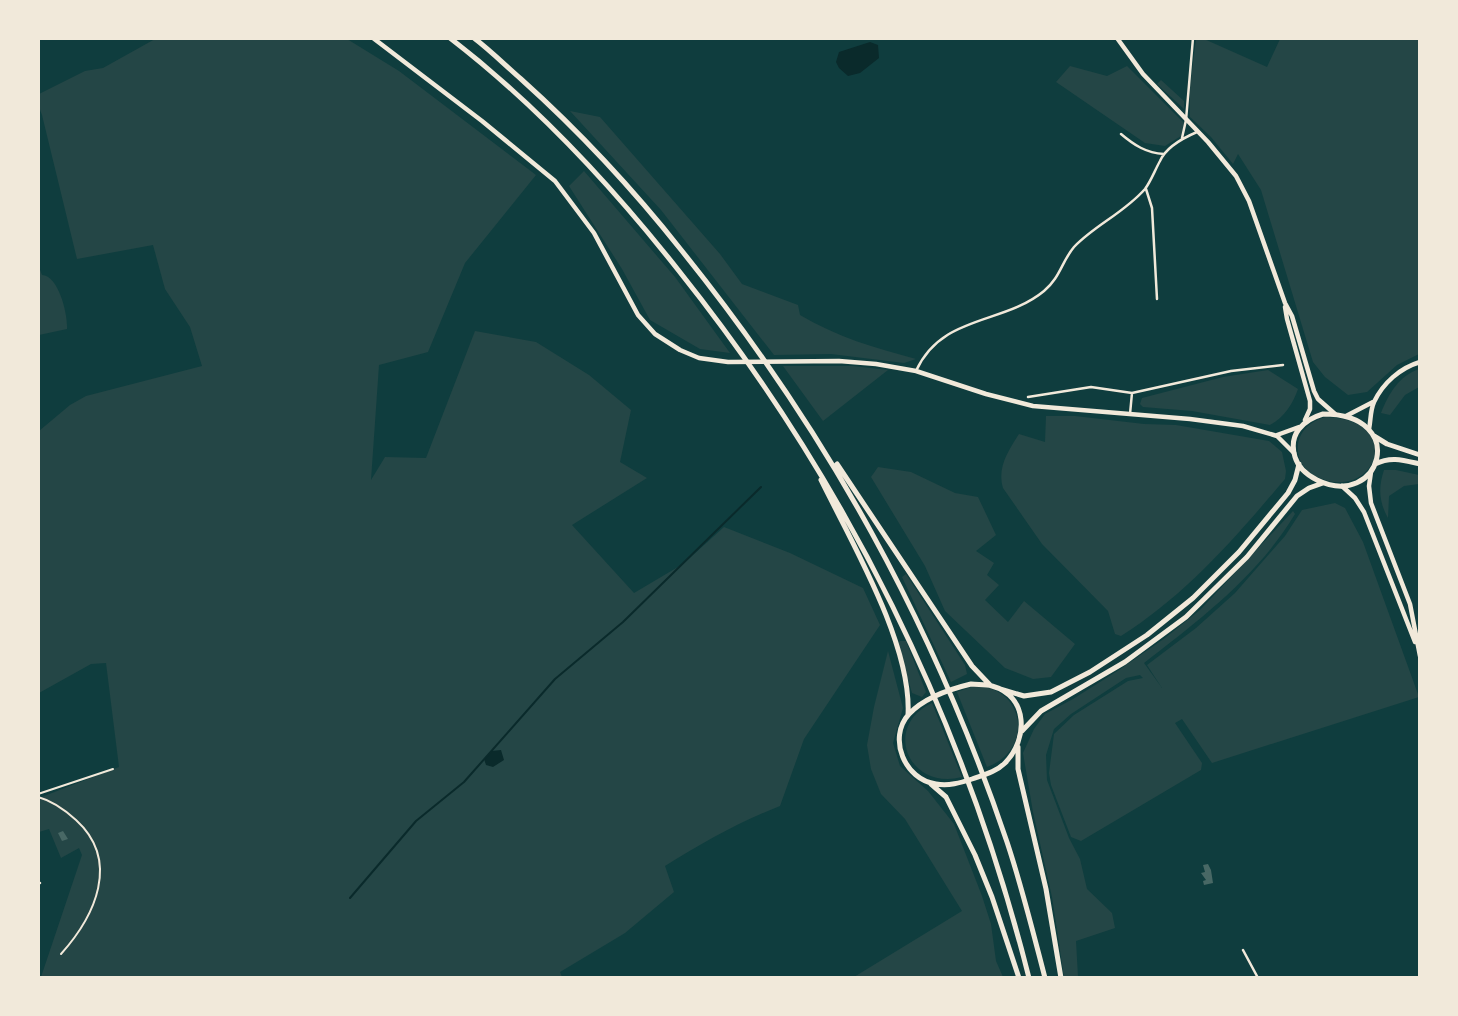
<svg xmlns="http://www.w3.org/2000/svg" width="1458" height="1016" font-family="'Nunito Sans',sans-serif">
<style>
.green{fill:#244646}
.water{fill:#0a2a2b}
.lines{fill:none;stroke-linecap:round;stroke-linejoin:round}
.stream{stroke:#0a2a2b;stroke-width:2}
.building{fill:#486865}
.service{stroke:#f1e9da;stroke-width:2}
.minor{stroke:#f1e9da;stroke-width:2.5}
.secondary{stroke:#f1e9da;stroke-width:4.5}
.primary{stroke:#f1e9da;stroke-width:4.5}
.trunk{stroke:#f1e9da;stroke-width:5}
</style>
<rect width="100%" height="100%" fill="#0f3d3e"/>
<!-- green -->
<path class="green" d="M155 39H347L399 71 536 175 465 263 428 352 379 365 371 480 385 457 426 458 475 331 536 342 589 375 631 410 620 462 647 478 572 525 634 593 683 564 724 527 790 553 863 588 880 625 804 739 780 806C739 822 702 843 665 866L674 892 625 933 560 972 562 977H41L82 855 79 848 61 858 49 829 39 832V798L119 767 106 663 91 664 39 693V431L70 405 86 396 202 366 190 327 165 289 153 245 77 259 42 115 39 107V94L85 71 103 68Z
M1196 39H1204L1267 67 1280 39H1419V354L1397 365 1367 392 1348 395 1325 377 1313 362 1261 190 1238 154 1233 164 1211 137 1190 117V87Z
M1070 66 1107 76 1127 66 1184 123 1181 136 1165 146 1145 143 1056 82Z
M1161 80 1184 101V109L1157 84Z
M570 111 600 117 720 254 742 284 798 305 800 315C837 337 875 348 916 359L904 363 831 354 774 355 661 210Z
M584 171 675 277 730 353 700 349 650 320 622 269 569 186Z
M39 267 42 275C59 276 68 315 67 329L39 335Z
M783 366H853L888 370 823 421Z
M1419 369V387L1405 395 1390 415 1381 413C1389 393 1399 376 1419 369Z
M1268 370 1298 389C1293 403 1285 417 1270 425L1192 411 1143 407 1140 404 1142 398 1223 377Z
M1046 416H1075L1144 424 1176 425 1269 441 1282 452 1286 471 1285 479C1236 537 1186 595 1121 636L1115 634 1108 611 1042 544 1003 488C997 468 1008 451 1019 434L1045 442Z
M1326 417C1338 418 1351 419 1362 427 1394 451 1362 498 1317 477 1307 472 1299 463 1298 452 1296 434 1309 421 1326 417Z
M878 467 911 472 955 493 978 497 996 535 976 551 994 563 987 575 999 585 985 600 1008 622 1024 601 1075 644 1051 677 1033 679 1005 668 945 611 925 566 871 477Z
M1384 470H1396L1419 475V484L1404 486 1389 496 1388 518C1379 502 1378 488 1384 470Z
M1335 503 1345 508 1363 542 1419 697 1212 763 1182 719 1175 723 1202 763 1201 770 1081 841 1071 837 1051 785 1049 773 1054 734 1074 715 1128 681 1143 678 1140 675 1126 678 1071 714 1054 729 1046 755 1047 780 1069 838 1080 859 1087 889 1112 913 1115 928 1076 941 1078 977H1064L1052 897 1033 812 1023 753 1034 729 1045 714 1073 699 1119 670 1165 638 1200 610 1293 511 1295 514C1258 576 1199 620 1144 663L1162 688 1147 665 1196 628 1235 593 1285 536 1302 510Z
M906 574 965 665 967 674 951 682 902 577Z
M900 641H906L926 692 922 697 912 693 898 645Z
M888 651 903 708 893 743 900 766 928 791 954 824 982 896 991 924 996 961 1003 977H854L962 911 905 819 881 794 871 769 867 745 874 707Z
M971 687C1023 681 1037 749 987 767L957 692Z
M932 703 962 777C908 791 882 726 932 703Z"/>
<!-- water -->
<path class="water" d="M870 42 878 45 879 58 860 73 848 76 839 68 836 62 839 52Z
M501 750 504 760 493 767 486 765 484 759 491 751Z"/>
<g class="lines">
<!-- stream -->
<path class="stream" d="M350 898 416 821 464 782 555 679 623 622 761 487"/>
</g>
<!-- building -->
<path class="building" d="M63 831 68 839 62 841 58 833Z
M1208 864 1211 870 1213 883 1204 885 1203 881 1206 880 1201 873 1205 872 1203 865Z"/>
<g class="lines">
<!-- service -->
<path class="service" d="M38 794 113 769
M38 797C53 801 65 810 76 820 121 861 95 916 61 954"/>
<!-- minor -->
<path class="minor" d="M1121 134C1134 145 1146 153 1164 154
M1182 138 1186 120 1193 38
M1146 189 1152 208 1157 299
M916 371C942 314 1003 325 1044 291 1060 278 1062 261 1074 247 1095 225 1124 213 1145 189 1151 181 1155 170 1160 161 1166 147 1183 138 1197 132
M1028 397 1091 387 1132 393 1231 371 1283 365
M1130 414 1132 393
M38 883H40
M1243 950 1258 978"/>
<!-- secondary -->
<path class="secondary" d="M373 38 482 121 555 181 594 233 638 315 655 334 680 350 699 358 728 362 839 361 876 364 916 371 986 394 1033 406 1190 419 1243 426 1277 436 1294 453
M1346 416 1373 402
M1369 429C1371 420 1370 411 1374 402 1383 383 1400 368 1420 362
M1277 435 1299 427"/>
<!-- primary -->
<path class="primary" d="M1117 38 1143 74 1208 142 1236 176 1249 201 1285 303 1292 316 1314 391 1318 399 1335 414
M1285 307 1287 319 1310 401V409L1305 420
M1371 472 1369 486 1371 503 1410 604 1420 656
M1342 486 1355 498 1364 512 1415 642"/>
<!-- trunk -->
<path class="trunk" d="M450 38C537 105 612 186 679 271 846 480 964 719 1029 978
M474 38C491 51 506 66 521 79 580 132 633 189 682 251 827 431 933 623 1007 842 1022 887 1033 932 1045 978
M1323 414C1411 414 1380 511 1317 480 1307 475 1298 467 1295 457 1288 434 1303 420 1323 414Z
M1374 436 1387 444 1420 455
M837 464 972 666 990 685
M1375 464C1391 456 1403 460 1420 464
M821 480C852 543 912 645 908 715
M971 684C977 685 985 684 992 686 1029 696 1028 740 1005 763 996 772 983 775 972 779 960 783 949 786 936 784 905 780 887 738 909 714 924 698 950 689 971 684Z
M1000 689 1024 696 1051 692 1090 672 1147 635 1193 598 1239 552 1288 493 1295 480 1299 464
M1022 731 1041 711 1125 662 1186 617 1247 557 1297 496 1309 488 1323 483
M1018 747V769L1046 889 1061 978
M931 784 946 797 975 855 992 897 1019 978"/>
</g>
<!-- border -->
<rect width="1458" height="1016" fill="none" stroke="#f1e9da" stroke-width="80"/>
</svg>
